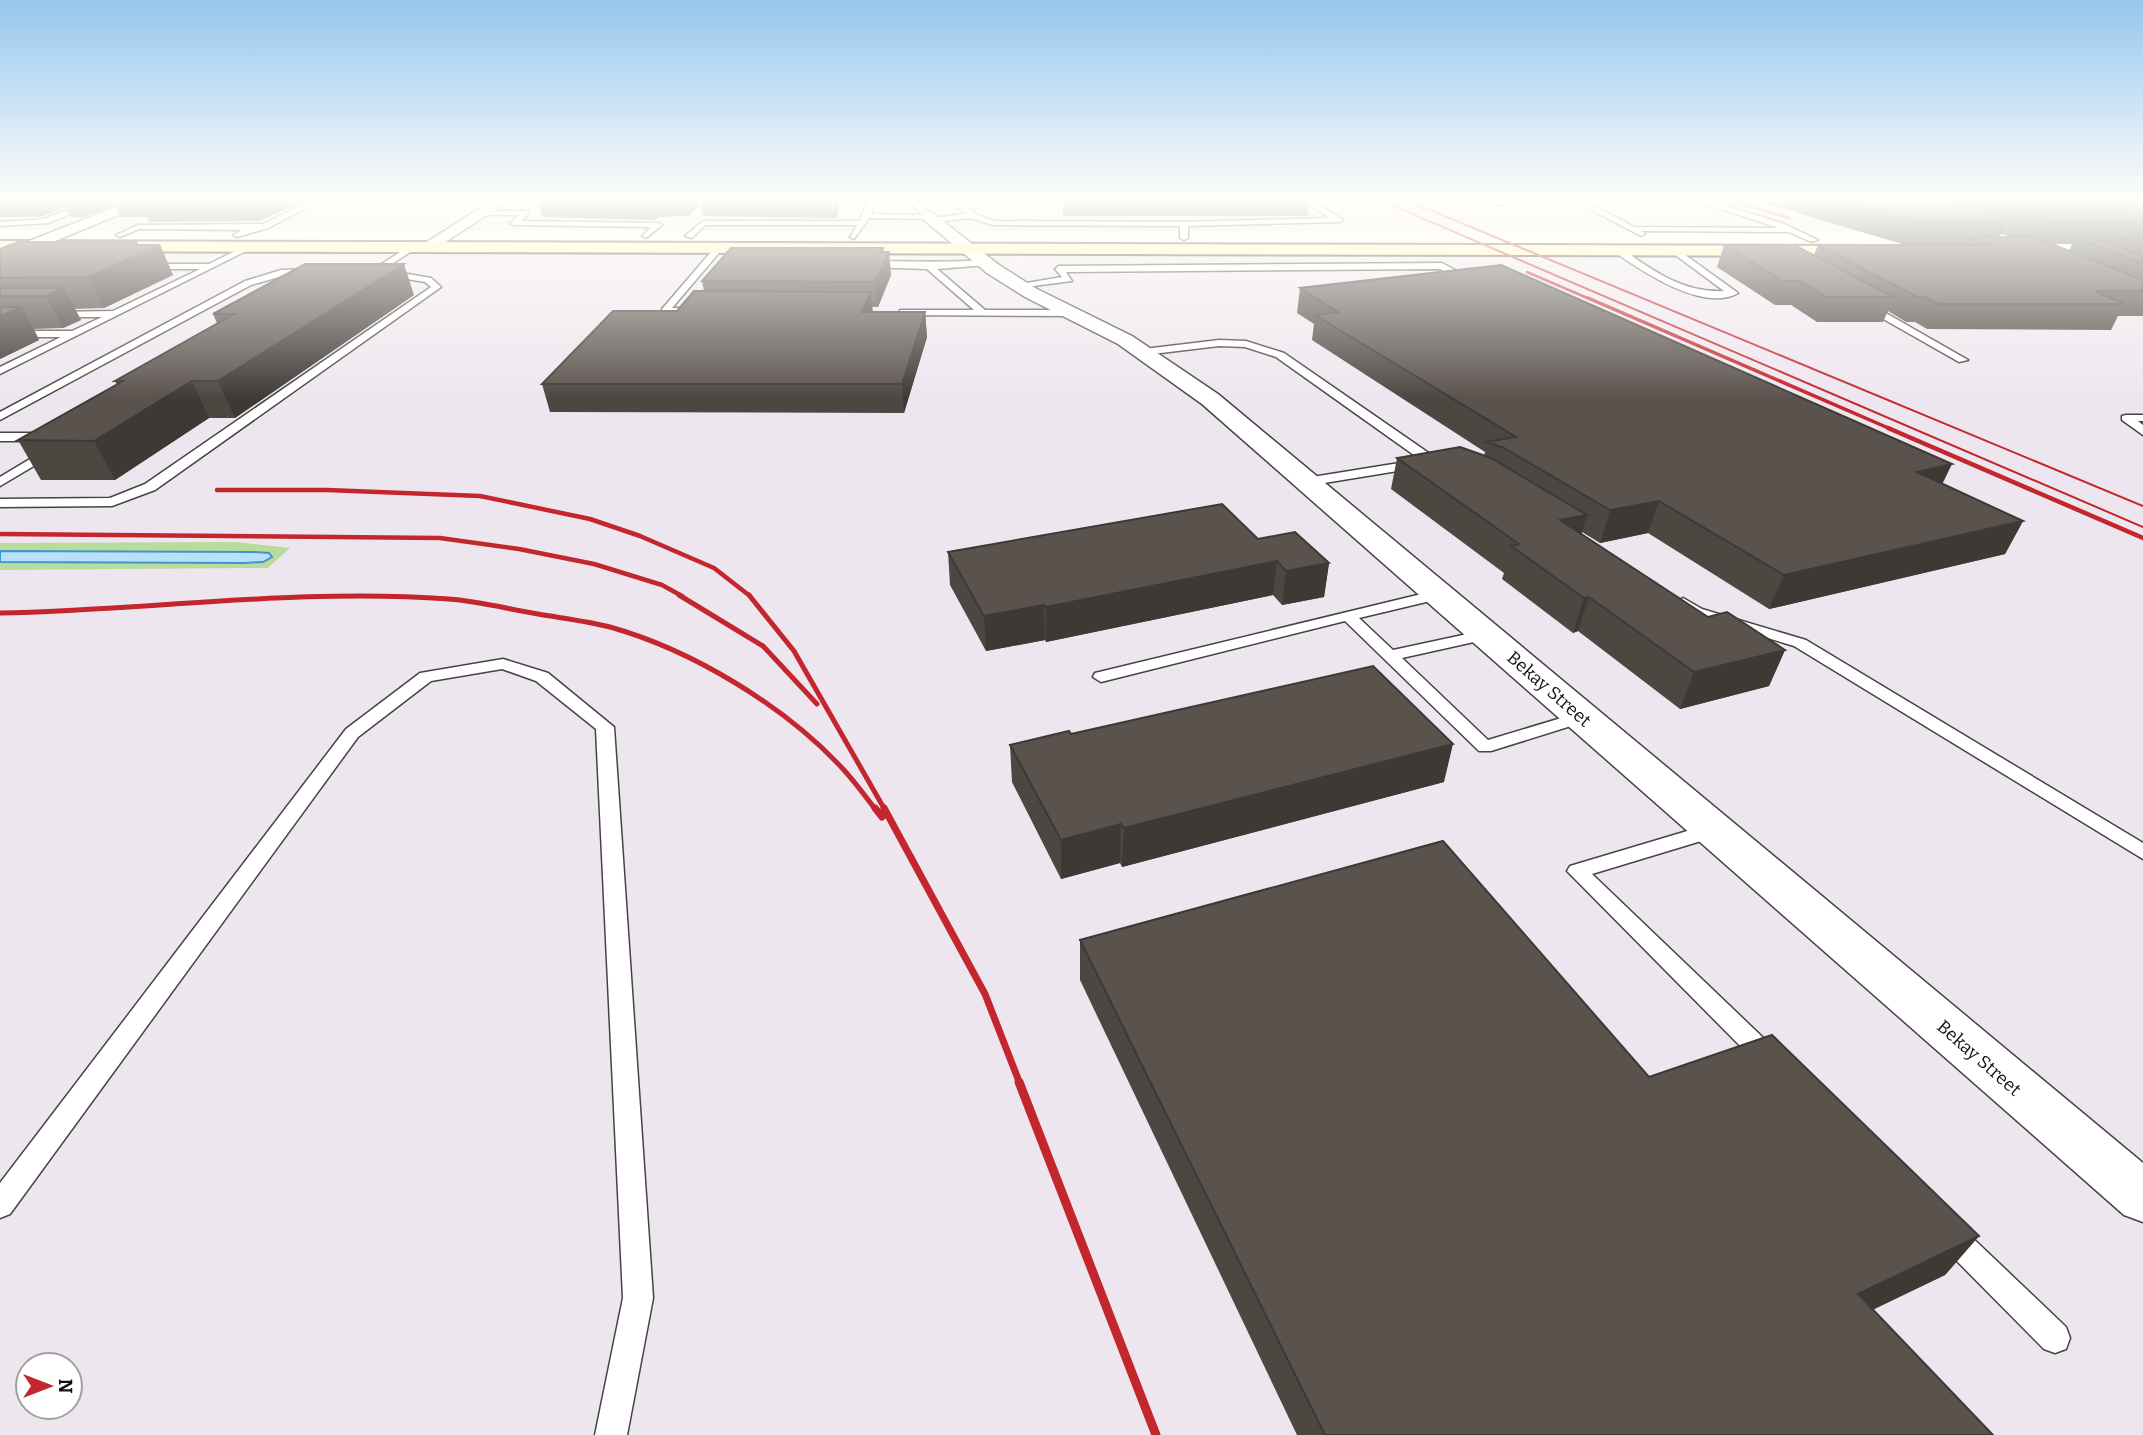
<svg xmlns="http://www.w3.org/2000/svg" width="2143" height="1435" font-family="Bitter,serif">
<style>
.industrial{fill:#eee6ef;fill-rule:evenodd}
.forest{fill:#b9dc9c}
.water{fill:#b9e0f7;stroke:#3f96cf;stroke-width:2}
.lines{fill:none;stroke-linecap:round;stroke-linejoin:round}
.service-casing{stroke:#444;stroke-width:3}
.minor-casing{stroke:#444;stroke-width:3}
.secondary-casing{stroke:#333;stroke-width:4}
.service{fill:#fff;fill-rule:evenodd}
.minor{fill:#fff;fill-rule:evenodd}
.secondary{fill:#fff6b0;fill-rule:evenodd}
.tram{stroke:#c4262e;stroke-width:2}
.rail-far5{stroke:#c4262e;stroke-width:2.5}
.rail-far4{stroke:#c4262e;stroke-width:3.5}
.rail-far3{stroke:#c4262e;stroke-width:4.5}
.rail-far2{stroke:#c4262e;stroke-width:5}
.rail-far1{stroke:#c4262e;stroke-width:7}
.rail{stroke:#c4262e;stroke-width:9}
.wall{fill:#4d4742;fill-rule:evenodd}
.shaded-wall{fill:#3f3936}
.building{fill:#5a524d;stroke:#3f3936;stroke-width:2}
.labels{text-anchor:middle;stroke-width:7;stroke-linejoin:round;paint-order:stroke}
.street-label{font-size:18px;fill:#111;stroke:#fff}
</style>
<rect width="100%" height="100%" fill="#fffdf5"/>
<!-- industrial -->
<path class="industrial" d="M0 198H2143V232L0 230Z
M0 252 2143 256V1435H0ZM28 1365H70V1407H28Z"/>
<!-- forest -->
<path class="forest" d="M237 542 290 548 268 568 0 570V543Z"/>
<!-- water -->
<path class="water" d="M0 551 255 552 269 553 272 557 263 562 244 563 0 562Z"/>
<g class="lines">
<!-- service casing -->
<g class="service-casing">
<path id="service" d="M100 198H111L48 223 0 226V222L44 219Z
M316 198H326L268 228 237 237 233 235 242 230 139 229 120 237 116 235 138 225 263 224Z
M868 198H876L871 214 922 215 906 198H914L932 218 966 214 949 198H957L975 214 993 221 1184 222 1330 218 1298 198H1307L1343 220 1339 222 1188 226V238L1184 240 1180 238V226L992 225 971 218 932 222 929 219 869 218 854 239 850 237 857 225H705L692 238 685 236 703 221H860Z
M1473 198 1497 201 1549 198 1497 205Z
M1569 198H1579L1634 227 1779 228 1688 198H1700L1782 223 1818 240 1811 242 1789 232 1642 231 1645 234 1641 236Z
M482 211H530L522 221 658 223 662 225 646 238 642 236 651 227 514 225 510 223 519 215H479Z
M249 244 256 246 0 374V367L61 337H0V331H72L102 317H56L51 314 53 312 113 311 200 269H148L145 264H209Z
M411 245 418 247 378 273 371 271Z
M717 245 724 247 672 308H700L705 311 703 313H662V309Z
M1616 249H1622C1653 271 1684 293 1724 291L1670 251 1677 249 1738 293C1704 313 1643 272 1616 253Z
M985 260 988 265 937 269 985 310H1071L1076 313 1071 316 903 315 900 314V310H974L927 269 866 267 862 264 866 261C906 261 945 263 985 260Z
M1442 263 1475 281 1468 283 1440 269 1066 272 1072 281 1018 288 1014 285 1062 277 1055 269 1059 266Z
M311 269 314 274 282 276 251 285 0 420V412L245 281 281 270Z
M385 270 431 278 441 287 155 490 112 506 0 507V499L110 498 145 484 431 287 425 282 382 275Z
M1864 304H1870L1968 360 1959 362 1864 308Z
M1219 340 1246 341 1284 353 1446 465 1440 469 1428 465 1276 357 1245 347 1219 346 1144 355 1139 352 1144 349Z
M2126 415H2143V421H2138L2143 425V435L2122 420V416Z
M0 433H45L51 437 45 441H0Z
M50 447 54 448V454L0 486V477Z
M1418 460 1424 464 1422 467 1306 486 1300 482 1306 478Z
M1438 590 1443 592 1446 595 1443 598 1359 618 1393 650 1486 630 1492 632 1494 635 1492 638 1402 658 1488 740 1581 712 1587 713 1590 717 1587 721 1491 751H1479L1345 621 1101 682 1093 677 1095 673Z
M1683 598 1702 609 1806 640 2143 843V859L1794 646 1692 615 1675 603Z
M503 659 548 673 614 727 653 1298 627 1435H595L623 1298 596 729 536 681 502 669 431 681 358 737 10 1214 0 1218V1183L346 729 420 673Z
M1714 823 1721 825 1724 830 1721 835 1592 874 1777 1051 1780 1058 1777 1065 1768 1068 1759 1065 1567 871 1570 866Z
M1951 1223 1961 1227 2066 1327 2070 1338 2066 1349 2055 1353 2044 1349 1941 1245 1937 1236 1941 1227Z"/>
</g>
<!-- minor casing -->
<g class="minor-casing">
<path id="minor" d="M139 198H159L36 249 30 251 22 246 24 243Z
M496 198H513L433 250H421L419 247Z
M929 212 934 214 999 265 1037 289 1132 336 1218 394 2143 1163V1222L2124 1215 1202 404 1118 344 1025 297 987 273 924 220 921 217Z"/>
</g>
<!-- secondary casing -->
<g class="secondary-casing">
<path id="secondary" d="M0 241 1868 246 1877 251 1868 256 0 251Z"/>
</g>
<!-- service -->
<use href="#service" class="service"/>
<!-- minor -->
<use href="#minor" class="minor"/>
<!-- secondary -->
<use href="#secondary" class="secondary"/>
<!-- tram -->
<path class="tram" d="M1375 198 2143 527
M1406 200 2143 506"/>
<!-- rail-far5 -->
<path class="rail-far5" d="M1722 198 1789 218
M1527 272 1592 300"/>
<!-- rail-far4 -->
<path class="rail-far4" d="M1588 298 1893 430"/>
<!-- rail-far3 -->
<path class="rail-far3" d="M1888 428 2143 538
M217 490H327L480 496 590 519 640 536 714 568 750 596
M0 534 440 538 519 549 594 564 662 585 682 596"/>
<!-- rail-far2 -->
<path class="rail-far2" d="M679 595 763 646 817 704
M749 595 794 651 885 810
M0 613C149 610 300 588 449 599 478 601 508 609 538 614 561 618 587 621 610 627 692 650 785 706 843 769 855 782 865 796 876 810"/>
<!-- rail-far1 -->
<path class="rail-far1" d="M875 808 882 817
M884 808 985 994 1020 1084"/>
<!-- rail -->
<path class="rail" d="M1019 1082 1156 1435"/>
</g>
<!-- wall -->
<path class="wall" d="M0 198H310L259 221 149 222 147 217H120L115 205 84 217H71L66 207 40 217H0Z
M324 198H429L423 202 325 201Z
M537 198H839L838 214 835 218 703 216 701 204 688 216 658 217 655 220 542 217Z
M1063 198H1310L1308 216H1063Z
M1748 198H2137L2141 199 2136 209 2143 208V316H2118L2111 330 1927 329 1915 322H1906L1888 311 1883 322H1817L1791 305H1775L1717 267 1724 245 1814 255 1818 245 1961 244H1902ZM2002 234 2010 237H1996ZM2052 244H2072L2069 251Z
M139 245H160L173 275 104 308 75 309 81 320 63 328 34 329 39 340 0 359V249Z
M883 248 891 275 878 307H872L873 312H925L927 337 904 413 550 412 542 384 677 311 704 291 702 281Z
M1300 288 1942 484 2023 521 2005 554 1769 609 1648 533 1600 543 1582 532V534L1708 617 1785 650 1769 686 1680 709 1578 631 1573 633 1502 579 1504 573 1391 489 1397 458 1484 456 1485 452 1312 340 1314 324 1297 313Z
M414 295 235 418H209L115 480H41L18 440 117 385 115 381 217 323 213 314Z
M1258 539 1329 563 1324 597 1282 605 1273 595 1046 642 1045 640 986 651 950 585 948 552Z
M1071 734 1444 782 1122 867 1120 863 1061 879 1012 782 1010 745Z
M1080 940 1649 1077 1979 1236 1945 1275 1873 1309 1993 1435H1297L1080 980Z"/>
<!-- shaded-wall -->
<path class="shaded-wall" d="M30 198H62L66 207 40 217Z
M75 198H112L115 205 84 217Z
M250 198H310L259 221Z
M650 198H654L658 217 655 220Z
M685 198H700L701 204 688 216Z
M833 198H839L838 214 835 218Z
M2012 212 2002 234 1995 237 2002 222 2001 217Z
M137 242 142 253 160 245 173 275 104 308 88 277 131 245Z
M883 248 884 262 889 252 891 275 878 307 875 282 881 252Z
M404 264 414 295 235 418 218 381Z
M64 288 81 320 63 328 46 296Z
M871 292 873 317 862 312Z
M22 307 39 340 0 359V316Z
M925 312 927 337 904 413 902 384Z
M192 381 209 418 115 480 94 441Z
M1952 464 1937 495 1917 472Z
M1659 501 1648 533 1600 543 1610 510Z
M1587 515 1578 547 1560 520Z
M2023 521 2005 554 1769 609 1784 575Z
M1277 561 1273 595 1046 642V607Z
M1329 563 1324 597 1282 605 1286 571Z
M1589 597 1578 631 1573 633 1584 598Z
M1044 605 1045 640 986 651 984 616Z
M1785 650 1769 686 1680 709 1694 672Z
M1453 744 1444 782 1122 867 1124 828Z
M1121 824 1120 863 1061 879V840Z
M1979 1236 1945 1275 1827 1332 1858 1294Z"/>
<!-- building -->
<path class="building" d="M1825 198H1944L1991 211 1996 209 2100 210 2143 208V223L2038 222 2012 212 2001 217 2002 222H1911Z
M1978 198H2137L2141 199 2099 202Z
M1964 237H2034L2143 280V291H2095L2124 304H1938L1925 297H1917L1818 245H1992Z
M2075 237H2091L2143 256V263Z
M2119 237H2143V246Z
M18 242H137L131 245H160L88 277 0 278V249Z
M1724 245H1794L1894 297H1827L1800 281H1783Z
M731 248H883L881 252H889L875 282 702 281Z
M305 264H404L218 381H192L94 441 18 440 123 381H115L234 314H213Z
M1501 265 1952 464 1917 472 2023 521 1784 575 1659 501 1610 510 1504 448 1487 442 1516 437 1315 315 1338 312 1300 288Z
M0 288H64L46 296H0Z
M694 291 871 292 862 312H925L902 384H542L613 311H677Z
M0 307H22L0 316Z
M1460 447 1491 458 1587 515 1560 520 1708 617 1727 612 1785 650 1694 672 1589 597 1584 598 1511 546 1519 544 1397 458Z
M1222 504 1258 539 1295 532 1329 563 1286 571 1277 561 1046 607 1044 605 984 616 948 552Z
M1373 666 1453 744 1124 828 1121 824 1061 840 1010 745 1069 731 1071 734Z
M1443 841 1649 1077 1772 1035 1979 1236 1858 1294 1993 1435H1325L1080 940Z"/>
<!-- sky -->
<linearGradient id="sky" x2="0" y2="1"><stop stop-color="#95c6ee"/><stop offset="0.5" stop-color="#fffefa"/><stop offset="1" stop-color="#fffefa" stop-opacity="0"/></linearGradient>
<rect width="2143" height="399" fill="url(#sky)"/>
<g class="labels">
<!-- street labels -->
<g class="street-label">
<text transform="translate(1549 689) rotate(41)" y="6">Bekay Street</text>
<text transform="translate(1979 1058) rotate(41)" y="6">Bekay Street</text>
</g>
</g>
<!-- north arrow -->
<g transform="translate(49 1386) rotate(90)"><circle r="33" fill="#ffffff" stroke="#a0a0a0" stroke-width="2"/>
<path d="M0-5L12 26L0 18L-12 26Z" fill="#c4262e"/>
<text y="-10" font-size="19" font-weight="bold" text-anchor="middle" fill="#111111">N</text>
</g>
</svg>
